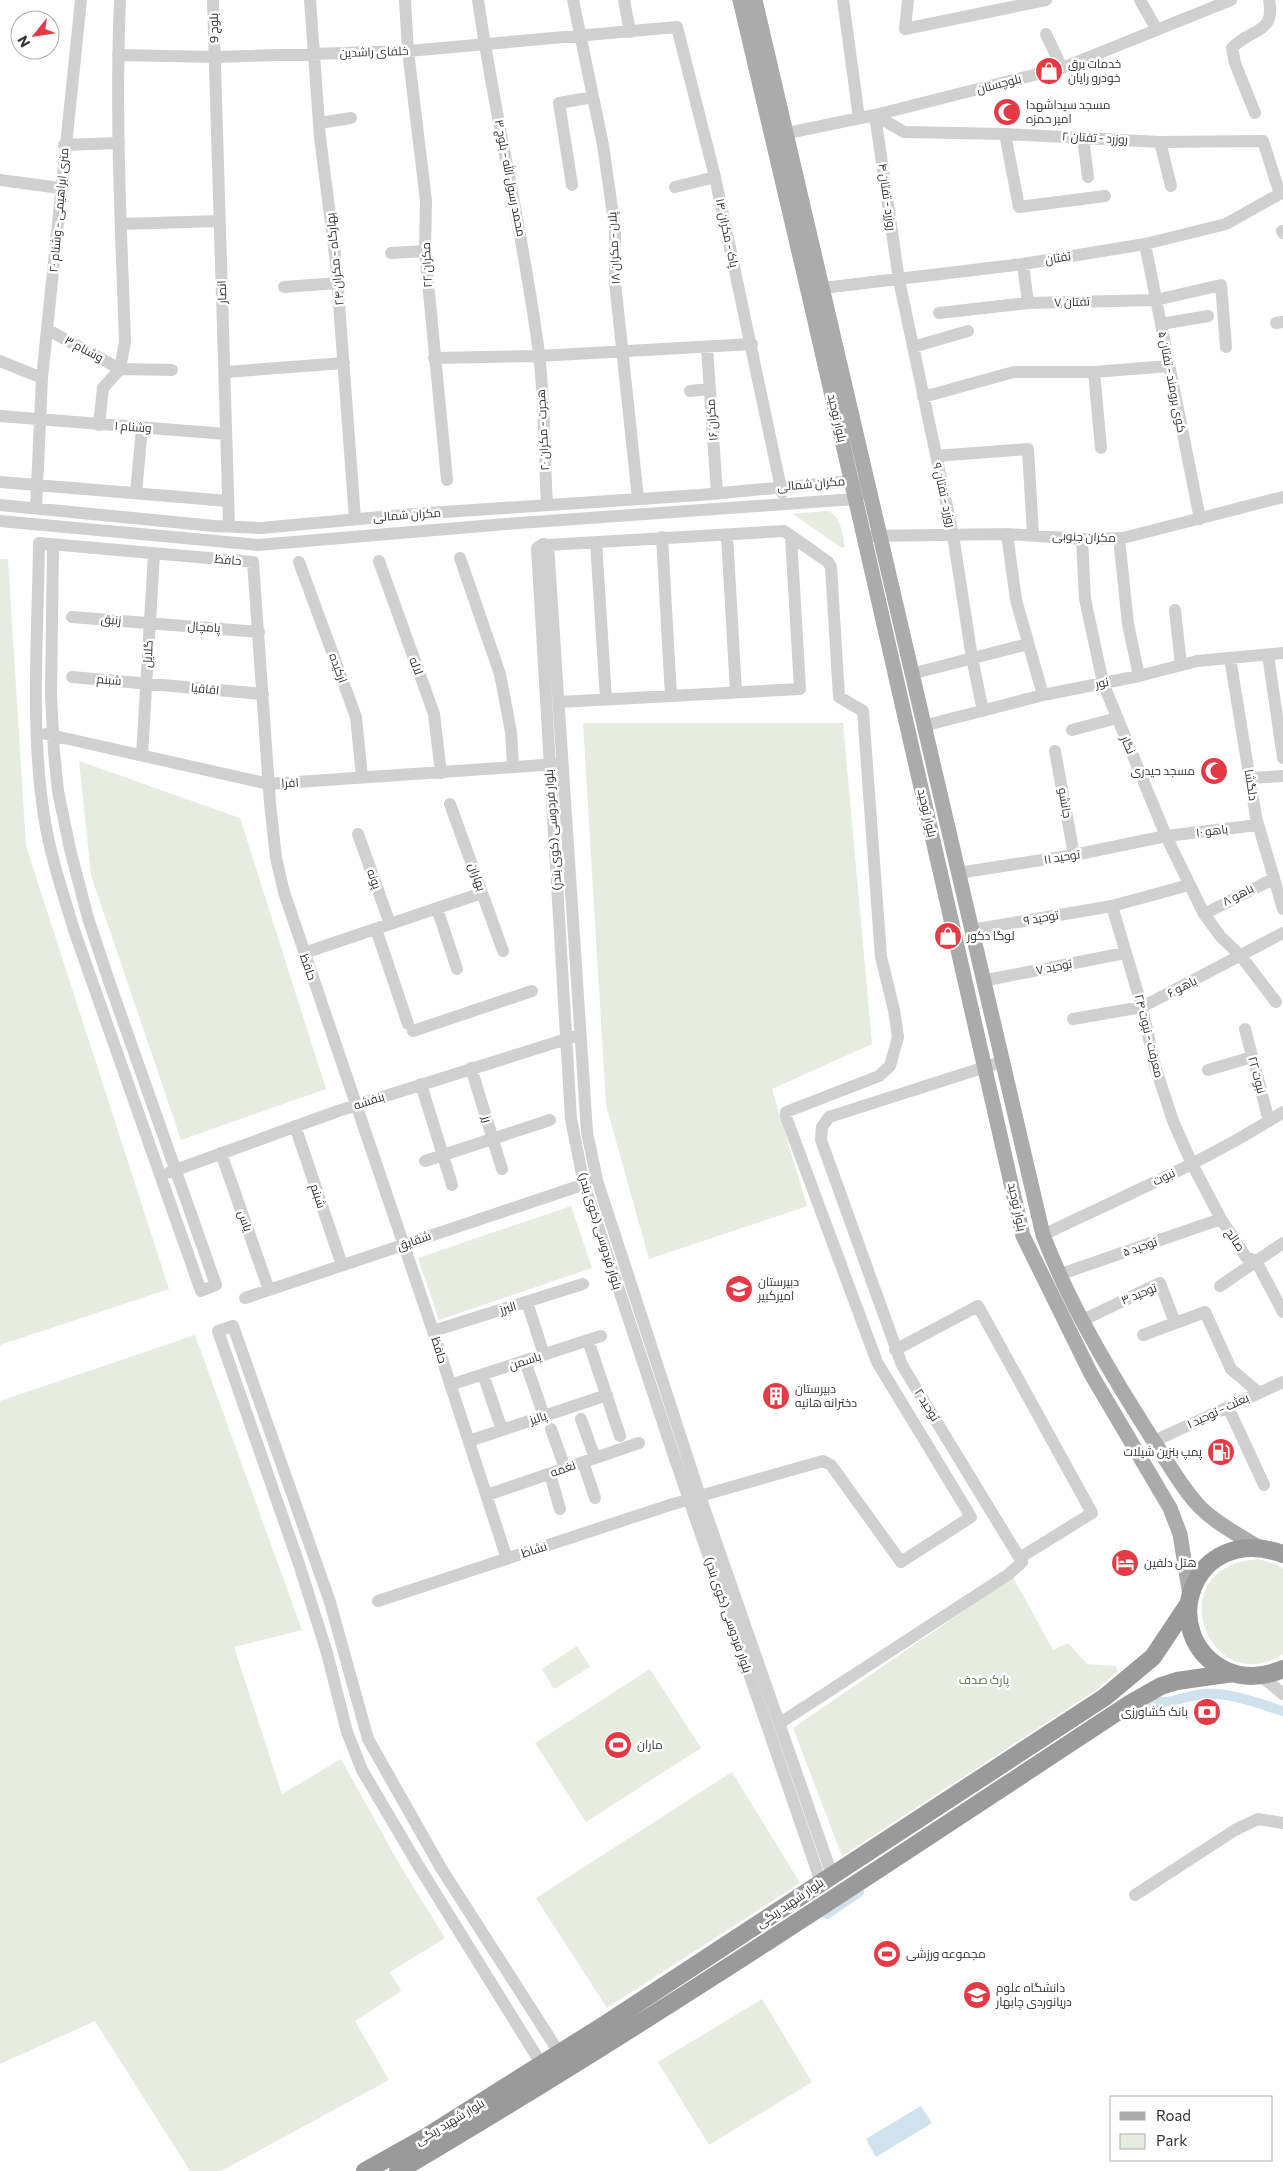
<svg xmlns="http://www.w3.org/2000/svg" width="1283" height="2171" font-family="Commissioner,Cairo,sans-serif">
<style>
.green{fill:#e6ecdf}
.water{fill:#cfe2ee}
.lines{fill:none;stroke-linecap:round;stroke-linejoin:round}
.canal{stroke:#cfe2ee;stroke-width:10}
.minor{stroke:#d0d0d0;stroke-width:12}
.major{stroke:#ababab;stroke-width:15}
.highway{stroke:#9a9a9a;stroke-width:18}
.labels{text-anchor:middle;stroke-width:5;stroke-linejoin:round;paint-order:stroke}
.street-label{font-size:12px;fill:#333;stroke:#fff}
.poi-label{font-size:12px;fill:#333;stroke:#fff;text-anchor:start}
.park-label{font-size:12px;fill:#56703f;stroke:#fff}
</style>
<rect width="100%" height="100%" fill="#fff"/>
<!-- green -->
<path class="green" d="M826 511C841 513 842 534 845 547L842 548 793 514Z
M0 559H8L26 846 169 1289 0 1345Z
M583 723H843L872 1044 772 1089 807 1206 649 1259 606 1105Z
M79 761 240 818 326 1089 181 1140 91 875Z
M571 1206 592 1268 439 1320 418 1258Z
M195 1335 302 1630 234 1647 282 1794 341 1759 401 1867 445 1938 390 1972 401 1991 355 2021 389 2080 221 2171H190L95 2021 0 2064V1401Z
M1258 1559 1276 1564 1283 1569V1654C1210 1702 1156 1567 1258 1559Z
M1013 1577 1053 1650 1068 1643 1087 1664 1115 1666 1118 1671 1096 1690 842 1856 793 1728Z
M577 1646 590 1667 554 1689 542 1669Z
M650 1669 701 1748 586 1822 535 1743Z
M732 1772 800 1883 607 2008 536 1898Z
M762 1999 812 2082 709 2145 658 2062Z"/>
<!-- water -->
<path class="water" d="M921 2106 932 2123 876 2157 866 2139Z"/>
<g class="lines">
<!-- canal -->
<path class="canal" d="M1138 1706C1147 1702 1155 1703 1165 1702 1178 1701 1190 1695 1203 1694 1230 1692 1257 1703 1283 1711
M827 1914 859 1892"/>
<!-- minor -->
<path class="minor" d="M213 0 229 526
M310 0 320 137 336 263 355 519
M405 0 408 51 426 201 425 251 447 480
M478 0C495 119 524 235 539 354 545 403 544 455 547 505
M573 0 603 145 615 229V282L638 499
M624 0 630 32
M843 0 859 118
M908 0 905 29 1046 0
M1140 0 1157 30
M1046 34 1062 68
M118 55 214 57 408 51 677 27 715 177 782 493
M1255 113 1235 63 1232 48C1251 28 1276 34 1269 0
M875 115 899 280 953 535 972 658 983 711
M875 115 904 132 1005 134 1160 142 1263 141 1280 194
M319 123 351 118
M1005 134 1019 207 1105 196
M778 135 875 115 1062 68 1231 0
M1083 138 1088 177
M1160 142 1171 186
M64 145 119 143
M0 180 60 188
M572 185 559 103 593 97
M675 187 715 177
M121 224 219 221
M1282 231 1283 233
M1145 244 1200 519
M391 253 425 251
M1023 264 1028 303 1156 300 1221 285 1226 347
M284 287 338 283
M823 288 1023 264 1145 244 1226 224 1283 192
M939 313 1028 303
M1276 323 1283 322
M1161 324 1208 316
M48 330 120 369 172 370
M707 347 717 494
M913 347 968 331
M434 358 539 356 752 344
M0 361 42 378
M225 372 344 363
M690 391 710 389
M923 397 1014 372H1094
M0 416 226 434
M99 425 103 388 120 369 125 342C121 228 115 114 120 0
M1101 448 1094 372 1169 366
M936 456 1028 449 1033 535
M0 482 228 501
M136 493 142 428
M0 505 214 526 261 528 414 514 700 495 851 481 868 488 855 499 506 524 258 545 0 521
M36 508 42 378 81 0
M1007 534 1016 600 1043 695
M727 535 736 692
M871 536 1007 534 1082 539 1123 538 1283 497
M662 537 671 696
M1119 538 1128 624 1139 676
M1082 539 1085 599 1103 683 1166 836 1204 914 1221 937 1241 956 1276 1002
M596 542 606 699
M53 545 51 695 54 752 58 791 70 849 88 918 110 984 216 1285 201 1291 74 930C63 893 50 855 44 816 30 726 38 634 39 543L253 562 270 803 276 858 284 892 433 1331 507 1559
M548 545 587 1132 597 1180 700 1496 832 1875
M460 558 500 674 511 732 513 766
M379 561 434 714 441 773
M299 562 356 717 362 777
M1175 610 1181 665
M72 617 259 632
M1268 655 1283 758
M1230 658 1256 817 1283 909
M911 674 1028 644
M72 677 263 694
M559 702 800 689 791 536
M923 726 1043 695 1139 676 1197 661 1283 653
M1072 730 1117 718
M46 734 269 784 557 764
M1055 751 1074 855
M142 755 154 554
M1250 778 1283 776
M450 804 503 951
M358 834 390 924
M958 873 1074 855 1166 836 1258 825
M1112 906 1142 1007 1155 1066 1173 1121 1192 1164 1221 1219 1246 1257 1256 1261 1283 1312
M437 908 457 969
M1204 914 1273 879
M376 929 408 1024
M971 930 1112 906 1189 885
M304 953 482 893
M982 981 1125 953
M1073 1019 1142 1007 1283 933
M1245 1029 1269 1121
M413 1031 532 991
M471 1068 502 1169
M1208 1070 1252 1057
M421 1084 452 1185
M295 1126 342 1265
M221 1153 269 1290
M425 1161 550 1120
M170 1172 338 1111 573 1037
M1043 1235C1124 1196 1207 1161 1283 1112
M1058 1275 1221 1219
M1220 1286 1283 1243
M245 1298 591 1182
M527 1302 544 1355
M1081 1321 1160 1283 1175 1323
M433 1331 583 1284
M1143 1335 1205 1312 1231 1369 1258 1392
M588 1340 620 1436
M895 1350 978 1306 1092 1513 1021 1557
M525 1361 544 1416
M483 1374 502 1430
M450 1385 601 1336
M1228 1407 1264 1485
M581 1419 595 1458
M551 1429 565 1468
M469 1441 607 1395
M1154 1441 1283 1382
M583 1462 595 1498
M550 1474 560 1509
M487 1495 639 1443
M378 1601 670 1505 700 1496 823 1461 831 1465 901 1562 971 1517 877 1362 786 1117V1112L879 1076 890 1066 898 1037 894 1010 881 957 863 711 839 697 831 567 828 562 784 531 548 545 543 544 537 548 571 1119 584 1184 674 1456C724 1598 771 1740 821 1882
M1261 1676 1283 1694
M780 1723 1009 1574 1022 1562 902 1365 821 1140 822 1127 829 1117 1001 1062
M1135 1895 1235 1830 1258 1819 1283 1823
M542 2065 418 1865 362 1770 347 1732 327 1653 299 1564 218 1331 233 1326 330 1602 368 1739 441 1868 560 2054"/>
<!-- major -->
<path class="major" d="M740 0 812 308 1023 1236 1091 1374 1170 1508 1180 1534 1190 1596
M755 0 1043 1235C1071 1308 1111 1374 1153 1440 1168 1462 1182 1489 1201 1508 1217 1524 1239 1535 1258 1547"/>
<!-- highway -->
<path class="highway" d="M1283 1554C1191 1521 1154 1637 1227 1671 1246 1679 1264 1677 1283 1669
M365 2171 426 2137 601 2027 1105 1697 1153 1657 1189 1603
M398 2171C648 2024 889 1862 1131 1703L1161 1686 1177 1681 1233 1673"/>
</g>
<!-- icons -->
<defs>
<g id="shop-disc" transform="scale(1.4375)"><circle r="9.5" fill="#e63946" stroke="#fff"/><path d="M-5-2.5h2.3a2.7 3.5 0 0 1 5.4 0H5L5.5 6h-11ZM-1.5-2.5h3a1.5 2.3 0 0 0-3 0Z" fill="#fff"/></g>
<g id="mosque-disc" transform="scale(1.4375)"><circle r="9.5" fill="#e63946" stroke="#fff"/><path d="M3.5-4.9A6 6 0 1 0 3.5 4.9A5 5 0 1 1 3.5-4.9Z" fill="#fff"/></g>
<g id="school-disc" transform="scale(1.4375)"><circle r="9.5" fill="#e63946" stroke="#fff"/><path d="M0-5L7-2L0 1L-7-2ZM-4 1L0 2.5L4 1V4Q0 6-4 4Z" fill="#fff"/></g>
<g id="building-disc" transform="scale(1.4375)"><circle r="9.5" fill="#e63946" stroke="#fff"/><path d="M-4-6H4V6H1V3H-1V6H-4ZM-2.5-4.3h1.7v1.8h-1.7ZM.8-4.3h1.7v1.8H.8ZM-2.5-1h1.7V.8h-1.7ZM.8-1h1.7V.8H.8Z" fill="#fff"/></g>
<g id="fuel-disc" transform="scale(1.4375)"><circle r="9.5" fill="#e63946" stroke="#fff"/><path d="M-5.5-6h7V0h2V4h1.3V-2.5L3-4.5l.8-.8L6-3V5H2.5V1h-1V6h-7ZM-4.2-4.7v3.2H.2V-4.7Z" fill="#fff"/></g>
<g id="hotel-disc" transform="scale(1.4375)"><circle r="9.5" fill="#e63946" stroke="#fff"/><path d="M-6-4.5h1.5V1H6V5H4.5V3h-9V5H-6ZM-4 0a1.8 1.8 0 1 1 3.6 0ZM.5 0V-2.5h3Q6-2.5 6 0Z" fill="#fff"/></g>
<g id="bank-disc" transform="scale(1.4375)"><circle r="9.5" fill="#e63946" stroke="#fff"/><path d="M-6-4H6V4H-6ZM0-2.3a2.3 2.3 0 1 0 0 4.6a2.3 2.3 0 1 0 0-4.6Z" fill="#fff"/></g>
<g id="stadium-disc" transform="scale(1.4375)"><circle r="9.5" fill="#e63946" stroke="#fff"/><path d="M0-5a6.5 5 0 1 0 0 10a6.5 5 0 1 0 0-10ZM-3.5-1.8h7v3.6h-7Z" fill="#fff"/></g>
<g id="university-disc" transform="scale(1.4375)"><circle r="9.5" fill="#e63946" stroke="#fff"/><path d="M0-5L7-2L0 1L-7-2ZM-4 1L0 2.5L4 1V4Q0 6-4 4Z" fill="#fff"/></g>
</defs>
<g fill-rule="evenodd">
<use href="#shop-disc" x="1049" y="71"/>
<use href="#mosque-disc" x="1007" y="112"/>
<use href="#mosque-disc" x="1214" y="771"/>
<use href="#shop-disc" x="948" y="936"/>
<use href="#school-disc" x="739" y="1289"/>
<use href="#building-disc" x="776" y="1396"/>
<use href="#fuel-disc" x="1221" y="1452"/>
<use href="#hotel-disc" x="1125" y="1563"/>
<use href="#bank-disc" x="1207" y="1712"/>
<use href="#stadium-disc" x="618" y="1745"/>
<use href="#stadium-disc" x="887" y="1954"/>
<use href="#university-disc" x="977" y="1995"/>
</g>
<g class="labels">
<!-- street labels -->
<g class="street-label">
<text transform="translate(214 28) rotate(-91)" y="4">بلوچ 9</text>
<text transform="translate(374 52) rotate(-2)" y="4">خلفای راشدین</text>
<text transform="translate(999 84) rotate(-14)" y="4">بلوچستان</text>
<text transform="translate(1095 138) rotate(3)" y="4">روزرد - تفتان ۲</text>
<text transform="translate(510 178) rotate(79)" y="4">محمد رسول الله - بلوچ ۳</text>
<text transform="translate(887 197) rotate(82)" y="4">روزرد - تفتان ۴</text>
<text transform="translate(59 210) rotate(-85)" y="4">۲۰ متری ابراهیمی - وشنام</text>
<text transform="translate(727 233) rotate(78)" y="4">پاک - مکران ۱۴</text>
<text transform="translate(614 248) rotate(-93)" y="4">پلان - مکران ۱۸</text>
<text transform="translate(1058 258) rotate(-9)" y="4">تفتان</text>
<text transform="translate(335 259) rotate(-96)" y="4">بهارگاه - مکران ۲۴</text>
<text transform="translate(427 265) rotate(-93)" y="4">مکران ۲۲</text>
<text transform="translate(222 292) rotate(-92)" y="4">انصار</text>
<text transform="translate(1072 302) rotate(-2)" y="4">تفتان ۷</text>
<text transform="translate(84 349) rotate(28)" y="4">وشنام ۳</text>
<text transform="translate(1172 382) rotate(79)" y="4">کوی برومند - تفتان ۵</text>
<text transform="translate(837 418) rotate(77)" y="4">بلوار توحید</text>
<text transform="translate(712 420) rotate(-94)" y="4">مکران ۱۶</text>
<text transform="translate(133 427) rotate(4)" y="4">وشنام ۱</text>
<text transform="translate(543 430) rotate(-93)" y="4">هجرت - مکران ۲۰</text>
<text transform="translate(811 484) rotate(-5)" y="4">مکران شمالی</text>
<text transform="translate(944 495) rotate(77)" y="4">روزرد - تفتان ۹</text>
<text transform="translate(407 515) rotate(-4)" y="4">مکران شمالی</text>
<text transform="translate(1084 537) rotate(2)" y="4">مکران جنوبی</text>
<text transform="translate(228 560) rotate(5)" y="4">حافظ</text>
<text transform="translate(111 620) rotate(5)" y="4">زنبق</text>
<text transform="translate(204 627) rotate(4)" y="4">پامچال</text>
<text transform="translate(148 654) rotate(-87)" y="4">گلایل</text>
<text transform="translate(416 666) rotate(69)" y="4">لاله</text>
<text transform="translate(338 668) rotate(70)" y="4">ارکیده</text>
<text transform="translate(109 680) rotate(4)" y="4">شبنم</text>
<text transform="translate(1102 683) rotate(-11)" y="4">نور</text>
<text transform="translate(205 689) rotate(6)" y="4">اقاقیا</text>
<text transform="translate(1128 745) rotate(67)" y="4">نگار</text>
<text transform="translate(290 783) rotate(-3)" y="4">افرا</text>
<text transform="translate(1251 785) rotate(81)" y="4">دلگشا</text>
<text transform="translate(1065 803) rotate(80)" y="4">جانشو</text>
<text transform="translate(927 813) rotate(77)" y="4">بلوار توحید</text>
<text transform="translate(553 830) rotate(-94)" y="4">بلوار فردوسی (کوی بندر)</text>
<text transform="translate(1212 831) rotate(-7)" y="4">باهو ۱۰</text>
<text transform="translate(1062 857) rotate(-9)" y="4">توحید ۱۱</text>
<text transform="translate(477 877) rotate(70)" y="4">بهاران</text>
<text transform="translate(374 879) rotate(70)" y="4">پونه</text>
<text transform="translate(1238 895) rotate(-28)" y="4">باهو ۸</text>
<text transform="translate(1041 918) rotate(-10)" y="4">توحید ۹</text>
<text transform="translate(308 967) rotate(71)" y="4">حافظ</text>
<text transform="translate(1054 967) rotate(-11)" y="4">توحید ۷</text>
<text transform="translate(1182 987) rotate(-27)" y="4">باهو ۶</text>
<text transform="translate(1149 1036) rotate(76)" y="4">معرفت - نبوت ۲۴</text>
<text transform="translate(1257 1075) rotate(75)" y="4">نبوت ۲۲</text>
<text transform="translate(369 1101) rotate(-18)" y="4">بنفشه</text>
<text transform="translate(487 1119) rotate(73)" y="4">رز</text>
<text transform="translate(1164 1177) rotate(-26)" y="4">نبوت</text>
<text transform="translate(318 1196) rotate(72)" y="4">شبنم</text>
<text transform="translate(1017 1207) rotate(78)" y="4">بلوار توحید</text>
<text transform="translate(245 1221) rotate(71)" y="4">یاس</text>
<text transform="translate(600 1231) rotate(73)" y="4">بلوار فردوسی (کوی بندر)</text>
<text transform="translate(1235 1240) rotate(57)" y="4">صالح</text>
<text transform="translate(414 1241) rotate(-19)" y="4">شقایق</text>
<text transform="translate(1140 1247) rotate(-19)" y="4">توحید ۵</text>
<text transform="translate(1139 1294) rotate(-22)" y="4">توحید ۳</text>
<text transform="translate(508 1308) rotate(-17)" y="4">البرز</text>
<text transform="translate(439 1350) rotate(73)" y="4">حافظ</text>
<text transform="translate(525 1361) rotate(-18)" y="4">یاسمن</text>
<text transform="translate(927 1405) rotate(58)" y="4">توحید ۲</text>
<text transform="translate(1218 1411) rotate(-25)" y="4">بعثت - توحید ۱</text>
<text transform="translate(538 1418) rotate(-19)" y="4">پالیز</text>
<text transform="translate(563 1469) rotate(-19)" y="4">نغمه</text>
<text transform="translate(534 1550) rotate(-18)" y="4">نشاط</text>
<text transform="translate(728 1615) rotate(71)" y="4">بلوار فردوسی (کوی بندر)</text>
<text transform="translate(790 1903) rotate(-34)" y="4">بلوار شهید ریگی</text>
<text transform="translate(450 2122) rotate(-31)" y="4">بلوار شهید ریگی</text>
</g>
<!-- poi labels -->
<g class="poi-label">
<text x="1068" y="68">خدمات برق<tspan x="1068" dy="14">خودرو رایان</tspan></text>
<text x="1026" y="109">مسجد سیداشهدا<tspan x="1026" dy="14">امیر حمزه</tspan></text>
<text x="1195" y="775" text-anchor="end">مسجد حیدری</text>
<text x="967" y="940">لوگا دکور</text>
<text x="758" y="1286">دبیرستان<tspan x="758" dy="14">امیرکبیر</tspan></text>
<text x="795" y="1393">دبیرستان<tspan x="795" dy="14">دخترانه هانیه</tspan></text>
<text x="1202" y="1456" text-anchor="end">پمپ بنزین شیلات</text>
<text x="1144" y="1567">هتل دلفین</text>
<text x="1188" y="1716" text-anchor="end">بانک کشاورزی</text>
<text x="637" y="1749">ماران</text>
<text x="906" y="1958">مجموعه ورزشی</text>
<text x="996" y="1992">دانشگاه علوم<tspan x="996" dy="14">دریانوردی چابهار</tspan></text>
</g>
<!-- park labels -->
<g class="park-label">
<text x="984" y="1684">پارک صدف</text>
</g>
</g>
<!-- legend -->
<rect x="1110" y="2096" width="162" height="65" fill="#ffffff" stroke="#adadad"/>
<rect x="1120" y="2112" width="25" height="8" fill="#ababab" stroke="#adadad"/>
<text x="1156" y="2121" font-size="15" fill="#333333">Road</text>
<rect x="1120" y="2134" width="25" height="15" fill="#e6ecdf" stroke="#adadad"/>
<text x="1156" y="2146" font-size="15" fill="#333333">Park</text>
<!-- north arrow -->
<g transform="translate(35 35) rotate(240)"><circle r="24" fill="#ffffff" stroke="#adadad"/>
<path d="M0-4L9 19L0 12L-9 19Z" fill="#e63946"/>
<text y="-8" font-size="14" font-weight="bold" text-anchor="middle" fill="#333333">N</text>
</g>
</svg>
